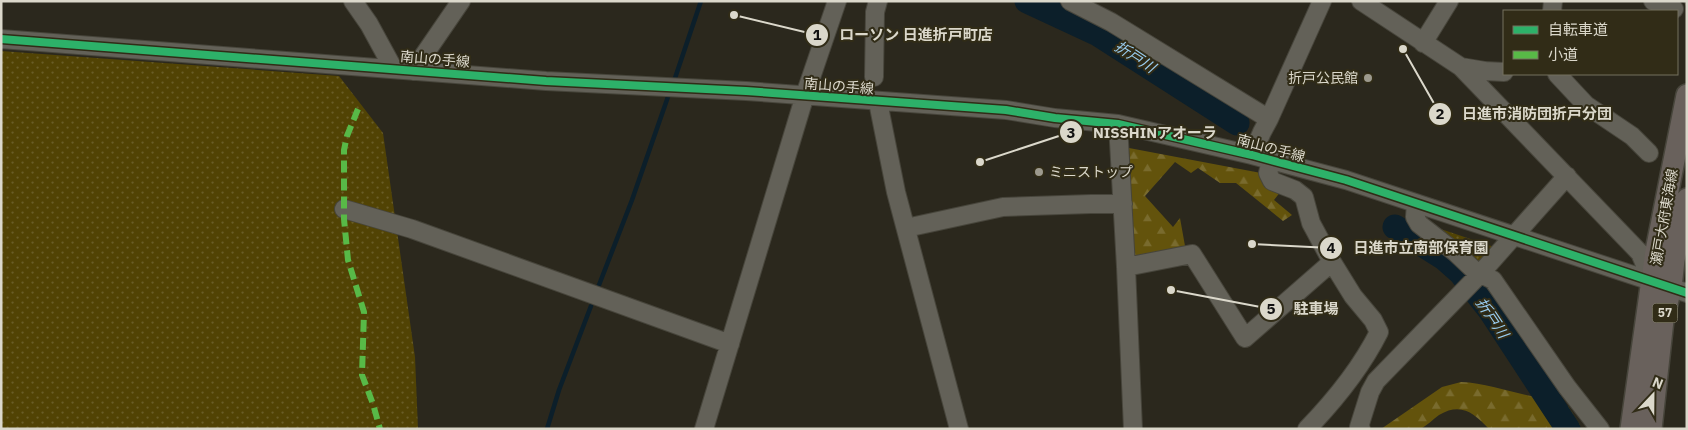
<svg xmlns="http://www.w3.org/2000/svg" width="1688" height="430" font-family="'IBM Plex Sans','Noto Sans JP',sans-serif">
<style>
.grass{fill:url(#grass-dots)}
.forest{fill:url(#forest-firs)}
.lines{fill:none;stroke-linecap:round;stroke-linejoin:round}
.stream{stroke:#0c1f2a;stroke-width:4.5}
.river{stroke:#0c1f2a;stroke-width:25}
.minor-tunnel{stroke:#454237;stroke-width:18;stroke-dasharray:18 9;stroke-linecap:butt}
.minor-casing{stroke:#47453b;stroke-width:20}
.major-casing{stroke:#47453b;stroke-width:24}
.minor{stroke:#636158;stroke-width:18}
.major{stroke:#69615c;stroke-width:21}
.quiet{stroke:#58b947;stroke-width:6;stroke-dasharray:12 6;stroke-linecap:butt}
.cycleway-casing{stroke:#312c17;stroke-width:11}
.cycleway{stroke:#2db169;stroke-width:8}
.poi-dot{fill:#9d9a8e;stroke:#312c17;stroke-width:2}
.labels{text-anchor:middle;stroke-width:4;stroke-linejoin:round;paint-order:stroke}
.shield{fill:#312c17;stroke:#a8a495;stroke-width:1}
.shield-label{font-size:12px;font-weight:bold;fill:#dbd8cb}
.street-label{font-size:14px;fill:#dbd8cb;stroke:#312c17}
.poi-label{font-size:14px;fill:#dbd8cb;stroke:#312c17;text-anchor:end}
.water-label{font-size:15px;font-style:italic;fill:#9acef2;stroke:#312c17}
.leader{fill:none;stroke:#dbd8cb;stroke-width:2}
.callout-dot{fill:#dbd8cb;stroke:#312c17;stroke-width:2}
.mark-label{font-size:15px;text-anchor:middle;font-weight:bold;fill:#111}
.callout-label{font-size:15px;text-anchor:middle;font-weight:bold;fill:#dbd8cb;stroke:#312c17;stroke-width:4;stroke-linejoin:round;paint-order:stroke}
</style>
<defs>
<pattern id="grass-dots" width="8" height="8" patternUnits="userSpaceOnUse" patternTransform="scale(1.25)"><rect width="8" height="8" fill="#514304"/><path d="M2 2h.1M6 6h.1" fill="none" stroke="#695d27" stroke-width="1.8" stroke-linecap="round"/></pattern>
<pattern id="forest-firs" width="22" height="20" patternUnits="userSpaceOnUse" patternTransform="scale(1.25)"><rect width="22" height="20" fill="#63530c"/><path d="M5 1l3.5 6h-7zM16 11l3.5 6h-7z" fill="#796b2e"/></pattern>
</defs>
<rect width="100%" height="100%" fill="#2b281d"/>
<!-- grass -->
<path class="grass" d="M1 51 339 76 383 133 415 357 418 429H1Z
M1423 223 1497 248 1479 269Z
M1519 336 1533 357 1528 360 1515 339Z
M1543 372 1555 390 1550 393 1538 375Z
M1568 406 1580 425 1574 429 1561 410Z"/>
<!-- forest -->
<path class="forest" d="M1129 148 1261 173 1281 191 1274 200 1292 215 1283 221 1236 183H1220L1198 168 1191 173 1175 162 1145 196 1173 227 1180 218 1185 246 1174 254 1134 258Z
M1461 382C1486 383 1510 392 1535 397L1540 394 1562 429H1489C1474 413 1461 402 1439 415 1433 419 1427 426 1420 429 1413 430 1390 429 1381 429L1442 387Z"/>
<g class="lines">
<!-- stream -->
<path class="stream" d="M673 84 701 1
M599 285 632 200 670 91
M547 429 559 390 591 306"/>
<!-- river -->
<path class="river" d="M1027 1 1098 34 1237 123
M1395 227 1444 258 1461 273 1490 310 1568 429"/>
<!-- minor-tunnel -->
<path class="minor-tunnel" d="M1684 3 1687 1"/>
<!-- minor casing -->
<g class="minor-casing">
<path id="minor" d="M353 1 369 24 393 68
M1070 1 1111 22 1269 119
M1361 1 1461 67 1640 253 1652 281
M1653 1 1674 9
M1552 11 1553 1
M1 39 546 81 746 91 1006 110 1055 118 1118 124 1252 155 1346 180 1687 293
M1423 43 1449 1
M1461 67 1485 71 1504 72
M413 71 461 1
M1557 74 1586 105 1632 136 1649 153
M874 77 875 12 878 1
M878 102 896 192 959 429
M1118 124 1126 267 1133 429
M1252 155 1262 132 1269 119 1322 1
M1271 161 1268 173 1272 181 1295 190 1304 197 1311 223 1332 262 1353 296 1373 320 1379 332C1361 368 1335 400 1307 429
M1416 203 1415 217 1419 224 1455 252 1475 271 1493 280 1567 387 1600 429
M344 209 412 229 730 344
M906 228 1003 207 1091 204H1123
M1126 267 1192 254 1245 338 1332 262
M704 429 805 95 837 1
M1361 429 1359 427 1370 392 1376 381 1480 274 1567 176"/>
</g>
<!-- major casing -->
<g class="major-casing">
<path id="major" d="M1631 429 1656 251 1687 95
M1651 429 1663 320 1671 287 1674 260 1687 199"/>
</g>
<!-- minor -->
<use href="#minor" class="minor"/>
<!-- major -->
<use href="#major" class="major"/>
<!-- quiet -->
<path class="quiet" d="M358 109 347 136 344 150V219L348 260 364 312 362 375 373 404 380 429"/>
<!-- cycleway casing -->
<g class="cycleway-casing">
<path id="cycleway" d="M1 39 546 81 746 91 1006 110 1055 118 1118 124 1252 155 1346 180 1687 293"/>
</g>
<!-- cycleway -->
<use href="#cycleway" class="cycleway"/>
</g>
<!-- markers -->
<g class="poi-dot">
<circle cx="1368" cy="78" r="5"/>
<circle cx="1039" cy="172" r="5"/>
</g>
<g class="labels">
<!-- shield labels -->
<rect class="shield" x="1652.5" y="303.5" width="25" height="19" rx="4"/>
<g class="shield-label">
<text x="1665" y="317">57</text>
</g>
<!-- street labels -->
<g class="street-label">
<text transform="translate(435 59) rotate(5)" y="5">南山の手線</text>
<text transform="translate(839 86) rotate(5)" y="5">南山の手線</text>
<text transform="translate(1271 148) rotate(15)" y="5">南山の手線</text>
<text transform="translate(1664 217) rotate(-80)" y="5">瀬戸大府東海線</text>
</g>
<!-- poi labels -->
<g class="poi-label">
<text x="1358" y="83">折戸公民館</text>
<text x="1049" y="177" text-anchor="start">ミニストップ</text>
</g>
<!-- water labels -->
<g class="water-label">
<text transform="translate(1135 57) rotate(33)" y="5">折戸川</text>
<text transform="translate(1492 318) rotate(56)" y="5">折戸川</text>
</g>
</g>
<!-- callouts -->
<path class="leader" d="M734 15L817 35M1403 49L1440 114M980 162L1071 132M1252 244L1331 248M1171 290L1271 309"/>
<g class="callout-dot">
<circle cx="734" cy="15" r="5"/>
<circle cx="1403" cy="49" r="5"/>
<circle cx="980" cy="162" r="5"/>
<circle cx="1252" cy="244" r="5"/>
<circle cx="1171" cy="290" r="5"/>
<circle cx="817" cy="35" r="12"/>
<circle cx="1440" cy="114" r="12"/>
<circle cx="1071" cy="132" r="12"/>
<circle cx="1331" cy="248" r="12"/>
<circle cx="1271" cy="309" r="12"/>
</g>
<g class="mark-label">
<text x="817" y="40">1</text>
<text x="1440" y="119">2</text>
<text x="1071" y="138">3</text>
<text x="1331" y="253">4</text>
<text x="1271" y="314">5</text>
</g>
<g class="callout-label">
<text x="916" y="40">ローソン 日進折戸町店</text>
<text x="1537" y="119">日進市消防団折戸分団</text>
<text x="1155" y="138">NISSHINアオーラ</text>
<text x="1421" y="253">日進市立南部保育園</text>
<text x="1316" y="314">駐車場</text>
</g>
<!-- border -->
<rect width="1688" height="430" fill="none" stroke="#dbd8cb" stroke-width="5"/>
<!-- legend -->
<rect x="1503" y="10" width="175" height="65" fill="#312c17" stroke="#75715f"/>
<rect x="1513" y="26" width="25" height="8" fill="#2db169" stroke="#75715f"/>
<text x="1548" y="35" font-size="15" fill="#dbd8cb">自転車道</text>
<rect x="1513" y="51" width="25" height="8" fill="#58b947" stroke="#75715f"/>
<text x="1548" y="60" font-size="15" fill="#dbd8cb">小道</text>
<!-- north arrow -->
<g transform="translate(1653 395) rotate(22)" stroke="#312c17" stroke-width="4" paint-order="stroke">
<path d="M0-4L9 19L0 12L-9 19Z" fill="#dbd8cb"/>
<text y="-8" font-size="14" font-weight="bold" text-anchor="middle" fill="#dbd8cb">N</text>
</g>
</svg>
